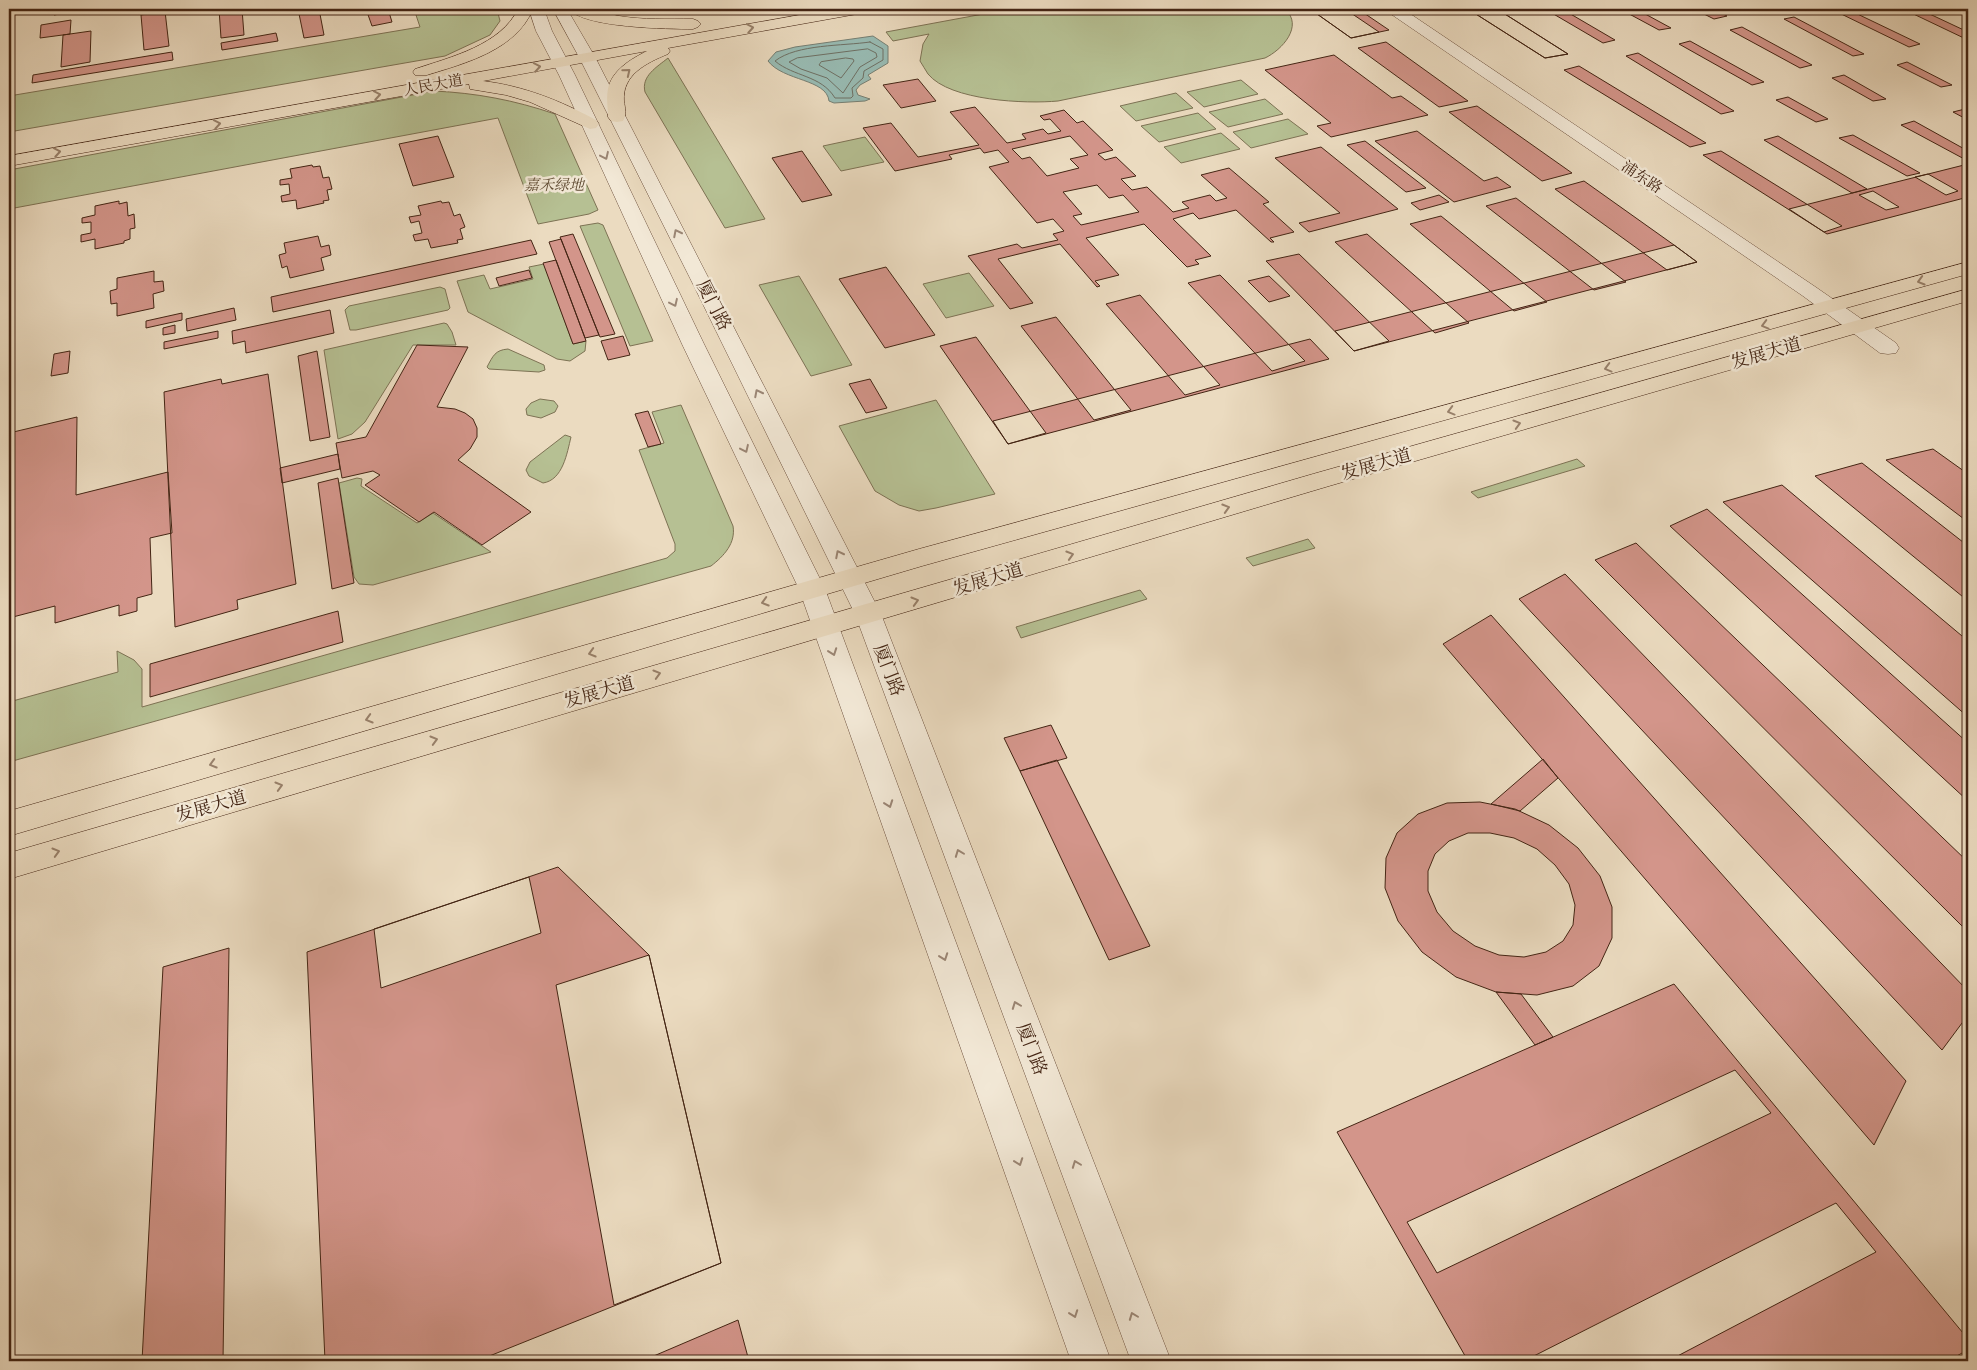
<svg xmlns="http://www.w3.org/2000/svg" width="1977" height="1370" font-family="'Gentium Book Plus','Noto Serif SC',serif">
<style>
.green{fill:#b6c093;stroke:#7d7254}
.water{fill:#98bbb3;stroke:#767f73}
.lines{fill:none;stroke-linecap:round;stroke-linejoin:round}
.shore{stroke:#6e7064;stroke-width:1}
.building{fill:#d3958a;stroke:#442514;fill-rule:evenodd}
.minor-casing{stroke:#6e523f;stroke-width:1}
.major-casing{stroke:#442514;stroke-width:1}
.minor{fill:#f2e8d6;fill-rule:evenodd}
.major{fill:#ebdbc0;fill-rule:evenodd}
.oneway{stroke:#98806a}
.oneway2{stroke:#9b8675}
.labels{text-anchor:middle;stroke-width:5;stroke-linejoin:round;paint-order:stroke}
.far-street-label{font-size:15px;fill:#442514;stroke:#f2e8d6}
.far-park-label{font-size:15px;font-style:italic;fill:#604c34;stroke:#f2e8d6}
.street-label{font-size:18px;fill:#442514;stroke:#f2e8d6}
</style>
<rect width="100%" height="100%" fill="#ebdbc0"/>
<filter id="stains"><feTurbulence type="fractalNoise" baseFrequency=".004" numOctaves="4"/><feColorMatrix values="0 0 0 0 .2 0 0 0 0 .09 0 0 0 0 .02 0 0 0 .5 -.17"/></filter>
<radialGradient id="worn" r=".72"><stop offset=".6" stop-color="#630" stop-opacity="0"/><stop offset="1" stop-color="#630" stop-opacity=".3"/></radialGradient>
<!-- green -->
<path class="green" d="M414 9H497L500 21 490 35 445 56 9 132V96L420 27Z
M992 9H1285C1304 26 1282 50 1265 58L1058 101C1026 104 950 101 928 74 925 70 923 65 920 61L923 44 929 34 893 41 886 32 994 12Z
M668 58 765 219 725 228 645 92C641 76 657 67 668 58Z
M1241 80 1258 94 1204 107 1187 92Z
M434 91C476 93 514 100 555 114L598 210 589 214 538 224 498 118 9 209V170Z
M1176 93 1193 108 1136 121 1120 106Z
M1265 99 1283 114 1228 127 1209 112Z
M1198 113 1216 129 1159 142 1141 126Z
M1288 119 1308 134 1251 148 1233 132Z
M1221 133 1240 149 1181 163 1164 147Z
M865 137 884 162 841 171 823 146Z
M598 223 603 225 653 341 630 346 580 226Z
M544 264 573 344 586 341 585 351 570 361 557 359 468 312 457 281 484 275 490 289 533 279 529 267Z
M969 273 994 306 946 318 923 284Z
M799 276 852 365 811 376 759 285Z
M440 287 445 289 450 308 448 310 356 330H350L345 310 349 306Z
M444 323 447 324 452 332 456 345H413L365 422 352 434 338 439 324 350Z
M508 349 544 365 545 370 539 372 489 369 487 367C493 356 495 350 508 349Z
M540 399 554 401 558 406 555 412 541 418 527 415 526 409 531 403Z
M936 400 995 494 936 508 919 511 899 505 875 491 839 426Z
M681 405 733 526C736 543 724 556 711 566L9 762V702L118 672 117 651 134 660 142 669V707L667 558 675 551V544L639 450 664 443 652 412Z
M565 435 571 437C567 453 563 480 543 483L529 476 526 470 530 462Z
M1577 459 1585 466 1478 498 1471 492Z
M357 478 362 479 361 486 417 523 433 513 491 552 373 585 359 584 354 577 339 483Z
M1308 539 1315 548 1253 566 1246 558Z
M1140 590 1147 599 1021 638 1016 627Z"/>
<!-- water -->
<path class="water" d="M873 36 888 46V63L868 75 871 79 860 85 856 90 858 95 870 99 865 101 834 103 829 101C827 79 783 81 768 61L776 52 795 47Z"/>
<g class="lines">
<!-- shore -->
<path class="shore" d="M870 42 883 49V60L864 71 863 78 852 88 853 96 851 98H835C821 75 794 77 775 61 797 44 843 46 870 42Z
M868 49 876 53 877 57 860 67 843 93 827 78 801 69 789 62 797 58Z
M846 58 853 59 854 61 841 78 819 65 821 62Z"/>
</g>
<!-- building -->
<path class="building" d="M54 9H77V11L54 15Z
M219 9H242L244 35 221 38Z
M298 9H319L324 35 304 38Z
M366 9H388L392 22 372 26Z
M1310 9H1358L1389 30 1351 38Z
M1310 9H1345L1379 32 1351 38Z
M1468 9H1497L1568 54 1545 58Z
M1468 9H1497L1568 54 1545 58Z
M1545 9H1562L1615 40 1603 43Z
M1620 9H1636L1671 28 1659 30Z
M1694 9H1713L1727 16 1714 19Z
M1831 9H1847L1920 44 1909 47Z
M1903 9H1919L1968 32V40Z
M165 11 169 46 144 50 141 15Z
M1794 17 1864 54 1853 56 1784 19Z
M71 20 70 34 40 38 41 25Z
M1742 27 1812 65 1800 68 1730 30Z
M91 31 90 62 61 67 63 35Z
M276 33 278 41 222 50 221 43Z
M1690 41 1764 82 1752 85 1679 44Z
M1386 42 1468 101 1439 107 1358 48Z
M172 52 173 60 32 83 33 75Z
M1638 53 1734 111 1721 114 1626 56Z
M1334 55 1392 98 1401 96 1428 115 1331 137 1317 126 1331 123 1265 70Z
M1907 62 1952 85 1941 87 1897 65Z
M1579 66 1706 143 1690 147 1564 70Z
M1844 75 1886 99 1873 101 1832 78Z
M918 79 936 101 901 108 883 85Z
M1788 97 1828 119 1816 122 1776 100Z
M1477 106 1572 173 1542 181 1449 112Z
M975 107 1007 143 1026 139 1022 134 1043 129 1048 134 1061 131 1050 119 1044 120 1040 116 1064 110 1077 123 1083 121 1113 150 1098 154 1105 160 1116 157 1136 176 1121 179 1132 190 1147 187 1173 212 1189 208 1182 202 1210 195 1216 201 1227 198 1201 175 1229 168 1269 202 1263 204 1294 232 1270 238 1274 242H1271L1236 210 1199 219 1193 213 1173 219 1211 256 1195 260 1199 264 1187 267 1144 224 1086 238 1119 275 1095 281 1100 286 1097 287 1060 244 998 259 1033 303 1010 309 968 256 1017 244 1022 248 1058 240 1053 234 1064 231 1053 219 1037 223 989 167 1009 162 998 150 984 153 980 148 949 155 952 159 895 171 863 128 891 123 918 157 979 145 950 112ZM1070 136 1088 155 1070 159 1079 168 1047 176 1030 157 1022 159 1012 149ZM1097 185 1109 198 1123 195 1139 212 1081 225 1073 216 1082 214 1063 192Z
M1965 109 1968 110V120L1953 112Z
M1914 121 1968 151V161L1901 125Z
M1417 131 1484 181 1497 177 1511 187 1454 202 1375 141Z
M1853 135 1920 173 1907 176 1839 138Z
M438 136 454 177 413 186 399 144Z
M1778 136 1867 189 1852 193 1764 140Z
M1365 141 1426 188 1406 192 1347 145Z
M1321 147 1398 209 1309 232 1299 223 1340 213 1275 158Z
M802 151 832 195 802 202 772 158Z
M1721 151 1842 226 1824 232 1703 155Z
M1968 164V197L1827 234 1789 209Z
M312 165 313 167 320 166 323 178 329 177 332 189 327 190 329 200 323 201 324 203 297 209 296 200 282 202 281 196 290 194 289 184 280 185V180L292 178 290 169Z
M1928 174 1958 191 1946 195 1915 177Z
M1584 181 1674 245 1697 262 1667 270 1555 189Z
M1873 191 1899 207 1886 210 1859 195Z
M1439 195 1449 202 1420 210 1411 203Z
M1516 198 1626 282 1594 290 1486 206Z
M119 201V204L127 202 128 216 134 214 135 228 130 229V239L124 241V243L95 249V239L81 242V235L91 233V222L82 223V218L95 215V206Z
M441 201 442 203 449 202 454 216 460 214 465 227 460 229 463 239 457 240 458 243 431 248 428 239 415 241 413 235 422 233 419 221 411 223 409 217 421 215 418 206Z
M1441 216 1547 302 1514 311 1410 224Z
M573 234 615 334 600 337 599 335 560 237Z
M1367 234 1469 323 1435 333 1335 242Z
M318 236 321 247 329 245 331 255 321 258 324 270 290 278 287 266 282 268 279 255 286 253 284 243Z
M561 239 599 335 585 338 549 242Z
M531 240 537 254 273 312 271 297Z
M1674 245 1697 262 1354 351 1335 331Z
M1299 254 1389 341 1354 351 1266 261Z
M556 260 585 338 586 341 573 344 543 263Z
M886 267 935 335 885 348 839 279Z
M529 270 532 278 499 286 496 278Z
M154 271V282L163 281 164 291 153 294 154 308 117 316V303L111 304 110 291 117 289V278Z
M1220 275 1305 361 1272 371 1188 283Z
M1269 276 1290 296 1269 302 1248 281Z
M1140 295 1220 385 1185 395 1106 304Z
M234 308 236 320 187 331 186 319Z
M330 310 334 333 246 353 245 341 233 344 232 331Z
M182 313V320L146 328V321Z
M1056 317 1131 410 1094 420 1021 326Z
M175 325V333L163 335V328Z
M218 331V338L164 349V342Z
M623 336 630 355 608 360 601 341Z
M976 337 1046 433 1008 444 940 346Z
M1310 339 1329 359 1008 444 993 421Z
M417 345 468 347 437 407 455 409 465 413 473 419 477 428V437L470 449 458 460 531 512 482 545 434 512 419 522 365 485 380 475 373 471 342 478 336 443 366 437Z
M70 351 68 373 51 376 54 354Z
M317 351 330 437 310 441 298 356Z
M268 374 296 584 237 600 238 609 175 627 164 392 221 379 222 384Z
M870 379 887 408 866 413 849 384Z
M648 411 661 444 648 447 635 414Z
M77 417 76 495 168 472 172 533 150 538 152 594 137 598V611L119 616V605L55 623V606L9 618V433Z
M1933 449 1968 474V522L1886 460Z
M338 454 340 469 282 483 280 468Z
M1862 463 1968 546V601L1815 476Z
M338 478 354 583 332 589 318 483Z
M1782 485 1968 641V717L1723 502Z
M1707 509 1968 743V801L1670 526Z
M1636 543 1968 862V932L1595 560Z
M1565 574 1968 991V1015L1942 1050 1519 599Z
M338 611 343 642 150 697V664Z
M1491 615 1906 1081 1874 1145 1443 644Z
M1051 725 1067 758 1020 771 1004 738Z
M1543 759 1558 778 1520 811 1491 804Z
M1057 760 1150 946 1109 960 1020 771Z
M1480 802 1515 809 1549 825 1578 848 1600 876 1612 907V938L1599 966 1573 986 1537 995 1496 992 1456 977 1422 952 1398 921 1385 888 1386 858 1397 833 1418 814 1447 803Z
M1468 833H1490L1514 838 1537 849 1555 865 1569 884 1575 905 1573 925 1563 941 1546 952 1524 957 1499 955 1475 946 1453 931 1437 912 1428 891V871L1435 854 1449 841Z
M558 867 649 955 721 1263 477 1361H325L307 952Z
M529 877 541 933 381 988 374 929Z
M229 948 223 1361H142L163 967Z
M649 955 721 1263 614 1305 556 985Z
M1674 984 1968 1339V1361L1962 1353 1948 1361H1668L1876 1252 1836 1203 1524 1361H1468L1337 1132ZM1735 1070 1771 1113 1437 1273 1407 1222Z
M1496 992 1521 994 1553 1037 1535 1045Z
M738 1320 749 1361H642Z"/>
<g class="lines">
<!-- minor casing -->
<g class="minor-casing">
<path id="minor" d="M529 9H544L552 31 575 75 704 344 825 589 1111 1361H1071L799 589 682 344 559 75 536 31Z
M553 9H567L595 57 881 614 1171 1361H1131L855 614 693 284 579 57Z
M1386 9H1403L1817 288 1896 343 1899 348 1896 353 1888 354 1880 353 1803 296 1388 12Z"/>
</g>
<!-- major casing -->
<g class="major-casing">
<path id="major" d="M518 9H533C516 50 466 63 427 75H415L413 72 415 69C451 57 501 45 518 9Z
M569 9C587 8 602 13 619 16 643 20 668 19 693 19L698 21 701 24 698 27 693 29C669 29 583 28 569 9Z
M833 9H865L862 12 857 14 668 48 670 51 668 54C646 63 622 75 624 101 625 108 627 115 623 121L617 122 611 121 608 117C608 108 606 98 608 89 612 70 631 59 647 51L483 81C524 86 561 101 596 120L599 124 596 128 590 129 530 102 506 95 470 89 469 84 9 166V156Z
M1968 262V274L922 566 9 836V811L919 549Z
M1968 289V301L1329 486 9 879V853L1313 474Z"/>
</g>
<!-- minor -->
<use href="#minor" class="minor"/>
<!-- major -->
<use href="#major" class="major"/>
</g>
<!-- one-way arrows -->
<defs><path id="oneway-chevron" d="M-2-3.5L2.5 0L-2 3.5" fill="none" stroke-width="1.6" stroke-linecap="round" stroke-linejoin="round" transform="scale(1.25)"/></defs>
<g class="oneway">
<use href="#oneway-chevron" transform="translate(750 28) rotate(-10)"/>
<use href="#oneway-chevron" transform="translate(537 67) rotate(-10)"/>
<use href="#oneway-chevron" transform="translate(627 72) rotate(-39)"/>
<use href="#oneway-chevron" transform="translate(377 95) rotate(-10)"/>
<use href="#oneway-chevron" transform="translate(217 124) rotate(-10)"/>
<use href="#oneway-chevron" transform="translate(57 152) rotate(-10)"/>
<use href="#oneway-chevron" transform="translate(1921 281) rotate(164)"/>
<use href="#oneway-chevron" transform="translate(1765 325) rotate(165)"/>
<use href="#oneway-chevron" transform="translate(1608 368) rotate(165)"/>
<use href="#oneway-chevron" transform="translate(1451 411) rotate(165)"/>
<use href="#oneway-chevron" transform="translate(1517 424) rotate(-16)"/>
<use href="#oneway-chevron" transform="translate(1226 508) rotate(-17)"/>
<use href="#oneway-chevron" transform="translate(1070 555) rotate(-17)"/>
<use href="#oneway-chevron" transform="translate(915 601) rotate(-16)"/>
<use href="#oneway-chevron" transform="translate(765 602) rotate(164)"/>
<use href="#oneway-chevron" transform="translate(592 653) rotate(164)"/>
<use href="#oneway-chevron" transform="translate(657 674) rotate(-16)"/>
<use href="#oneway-chevron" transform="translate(369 719) rotate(164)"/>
<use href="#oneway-chevron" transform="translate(434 740) rotate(-16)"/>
<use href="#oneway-chevron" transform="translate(213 764) rotate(164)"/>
<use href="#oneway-chevron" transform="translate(279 786) rotate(-16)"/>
<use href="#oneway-chevron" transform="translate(56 852) rotate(-16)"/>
</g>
<g class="oneway2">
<use href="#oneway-chevron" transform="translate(605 156) rotate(65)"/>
<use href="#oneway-chevron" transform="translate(677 233) rotate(-117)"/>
<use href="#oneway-chevron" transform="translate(674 303) rotate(65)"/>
<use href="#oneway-chevron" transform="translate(758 393) rotate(-117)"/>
<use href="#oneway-chevron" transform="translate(745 449) rotate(65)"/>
<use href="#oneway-chevron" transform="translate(839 554) rotate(-117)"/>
<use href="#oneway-chevron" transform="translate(833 652) rotate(70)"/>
<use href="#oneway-chevron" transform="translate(889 804) rotate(70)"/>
<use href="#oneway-chevron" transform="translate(959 853) rotate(-111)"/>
<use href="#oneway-chevron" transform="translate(944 957) rotate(70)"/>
<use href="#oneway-chevron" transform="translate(1016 1005) rotate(-111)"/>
<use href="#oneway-chevron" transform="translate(1019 1162) rotate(70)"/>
<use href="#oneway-chevron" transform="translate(1076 1164) rotate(-111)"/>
<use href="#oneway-chevron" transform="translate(1074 1314) rotate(70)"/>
<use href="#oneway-chevron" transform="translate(1133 1316) rotate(-111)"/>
</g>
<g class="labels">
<!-- far-street labels -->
<g class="far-street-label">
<text transform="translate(433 85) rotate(-10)" y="5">人民大道</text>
<text transform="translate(1642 177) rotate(34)" y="5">浦东路</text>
</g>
<!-- far-park labels -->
<g class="far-park-label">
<text x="554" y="190">嘉禾绿地</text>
</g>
<!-- street labels -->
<g class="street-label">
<text transform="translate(714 305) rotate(63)" y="6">厦门路</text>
<text transform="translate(1766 353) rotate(-16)" y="6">发展大道</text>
<text transform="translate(1376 464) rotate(-16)" y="6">发展大道</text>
<text transform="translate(988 579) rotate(-17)" y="6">发展大道</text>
<text transform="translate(889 670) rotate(69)" y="6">厦门路</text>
<text transform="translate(599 692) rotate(-16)" y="6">发展大道</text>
<text transform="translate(211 806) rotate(-16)" y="6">发展大道</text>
<text transform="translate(1032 1049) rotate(69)" y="6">厦门路</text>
</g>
</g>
<!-- margin -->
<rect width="1977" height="1370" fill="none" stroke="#ebdbc0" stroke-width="30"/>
<rect x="10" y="10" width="1957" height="1350" fill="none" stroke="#442514" stroke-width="2.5"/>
<rect x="15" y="15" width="1947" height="1340" fill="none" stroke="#442514"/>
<rect width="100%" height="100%" filter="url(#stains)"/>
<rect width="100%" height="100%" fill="url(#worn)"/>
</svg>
